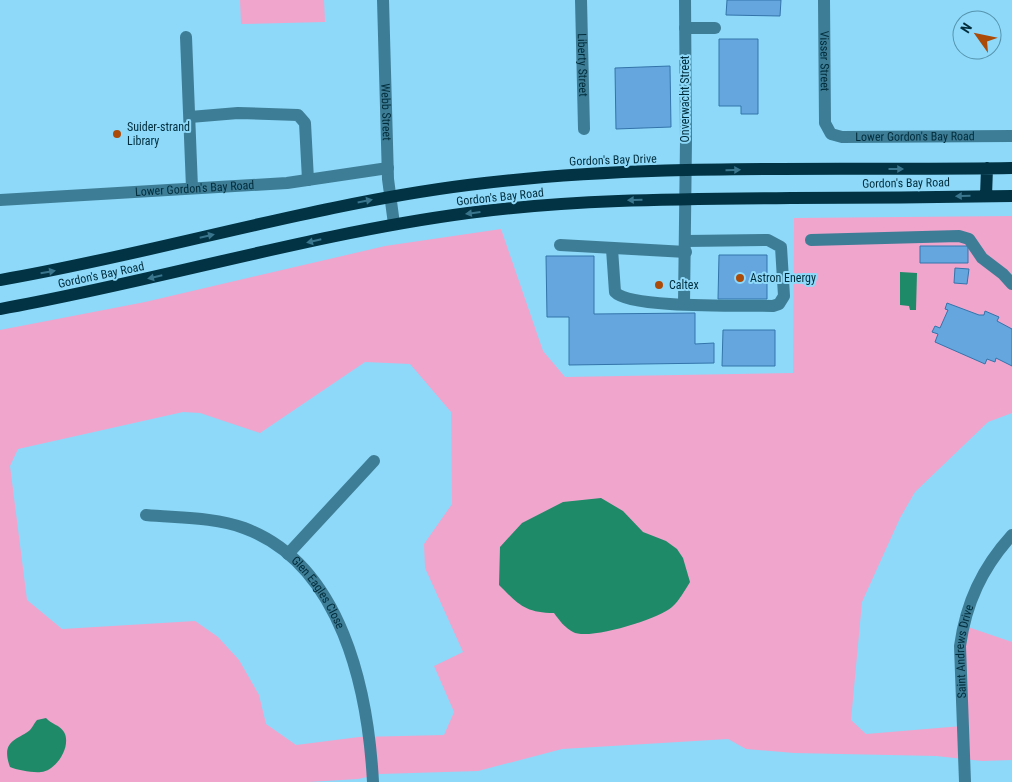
<svg xmlns="http://www.w3.org/2000/svg" width="1012" height="782" font-family="'Roboto Condensed',sans-serif">
<style>
.green{fill:#f0a5cd;fill-rule:evenodd}
.water{fill:#1e8a68}
.building{fill:#65a6df;stroke:#3374aa}
.lines{fill:none;stroke-linecap:round;stroke-linejoin:round}
.minor{stroke:#3e7d96;stroke-width:12}
.major{stroke:#013344;stroke-width:12}
.oneway{fill:#39758c}
.poi-dot{fill:#ac4a08;stroke:#8ed9f9;stroke-width:2}
.labels{text-anchor:middle;stroke-width:4;stroke-linejoin:round;paint-order:stroke}
.street-label{font-size:12px;fill:#002d3c;stroke:#8ed9f9}
.poi-label{font-size:12px;fill:#002d3c;stroke:#8ed9f9;text-anchor:start}
</style>
<rect width="100%" height="100%" fill="#8ed9f9"/>
<!-- green -->
<path class="green" d="M240 0H324L325 22 241 24Z
M1012 216V413L988 422 915 492 900 518 862 602 851 720 866 734 962 726V625L1012 642V760L982 761 936 756 794 753 746 749 728 739 562 749 478 771 380 774 358 779 308 782H0V330L145 302 385 246 501 229 543 351 565 377 793 373 794 218ZM365 362 410 364 451 412 452 504 424 544 425 568 463 652 434 666 454 712 444 735 359 737 296 745 266 724 259 695 239 660 218 637 195 621 62 629 27 600 10 466 18 449 183 412 200 413 260 433Z"/>
<!-- water -->
<path class="water" d="M900 272 917 273 916 310H910L909 306 900 305Z
M601 498 623 511 643 532 666 541 677 549 683 558 690 582C685 590 679 601 672 607 659 619 588 641 573 632 565 628 559 620 554 613 525 613 518 604 499 585L500 547 522 523 563 502Z
M46 718C51 724 60 725 64 732 72 746 56 771 41 772 33 773 17 770 10 767 0 740 18 740 30 730 33 727 34 723 37 720Z"/>
<!-- building -->
<path class="building" d="M727 0H781L780 16 726 15Z
M719 39H758V114H741V106H719Z
M670 66 671 127 616 129 615 68Z
M920 246H968V263H920Z
M719 255H767V299H718Z
M546 256H594V314L695 313V344L714 343V363L569 365V317H547Z
M955 268 969 269 967 284 954 283Z
M947 303 979 315H984L985 311 999 317 997 321 1012 329V366L996 358 995 362 987 359 985 364 935 342 938 334 932 332 935 326 940 328 948 310 945 309Z
M723 330H775V366H722Z"/>
<g class="lines">
<!-- minor -->
<g class="minor">
<path id="s1" d="M383 0 388 179 394 224"/>
<path id="s2" d="M581 0 584 129"/>
<path id="s3" d="M824 0 825 123 831 134 842 137 1012 136"/>
<path d="M685 28H715"/>
<path d="M186 37 192 188"/>
<path d="M190 117 238 113 298 115 305 123 308 180"/>
<path id="s4" d="M0 200 287 183 388 168"/>
<path d="M811 240 959 236 969 239 982 258 1003 274 1012 284"/>
<path d="M560 245 686 252"/>
<path d="M612 249 615 292C630 309 746 305 773 306L779 304 784 296 781 247 768 240 686 241"/>
<path d="M684 304 686 139 685 0"/>
<path id="s5" d="M146 515C178 518 214 517 244 528 342 564 368 690 373 782"/>
<path d="M288 554 374 461"/>
<path id="s6" d="M965 782 960 646C966 603 982 568 1012 535"/>
</g>
<!-- major -->
<path class="major" d="M986 196 987 168
M0 280C157 253 310 205 468 185 648 162 831 171 1012 168
M0 309C157 281 310 234 468 213 575 199 683 199 791 198 865 198 938 197 1012 196"/>
</g>
<!-- one-way arrows -->
<defs><path id="oneway-solid" d="M-6-.8H1V-3.2L6.5 0L1 3.2V.8H-6Z" transform="scale(1.25)"/></defs>
<g class="oneway">
<use href="#oneway-solid" transform="translate(896 169)"/>
<use href="#oneway-solid" transform="translate(733 170) rotate(-1)"/>
<use href="#oneway-solid" transform="translate(963 196) rotate(179)"/>
<use href="#oneway-solid" transform="translate(635 200) rotate(178)"/>
<use href="#oneway-solid" transform="translate(365 201) rotate(-11)"/>
<use href="#oneway-solid" transform="translate(473 213) rotate(173)"/>
<use href="#oneway-solid" transform="translate(207 236) rotate(-13)"/>
<use href="#oneway-solid" transform="translate(314 241) rotate(167)"/>
<use href="#oneway-solid" transform="translate(48 272) rotate(-10)"/>
<use href="#oneway-solid" transform="translate(155 277) rotate(167)"/>
</g>
<!-- markers -->
<g class="poi-dot">
<circle cx="117" cy="134" r="5"/>
<circle cx="740" cy="278" r="5"/>
<circle cx="659" cy="285" r="5"/>
</g>
<g class="labels">
<!-- street labels -->
<g class="street-label">
<text dy="4" stroke="none"><textPath href="#s3" startOffset="61">Visser Street</textPath></text>
<text dy="4" stroke="none"><textPath href="#s2" startOffset="65">Liberty Street</textPath></text>
<text transform="translate(685 99) rotate(-90)" y="4">Onverwacht Street</text>
<text dy="4" stroke="none"><textPath href="#s1" startOffset="112">Webb Street</textPath></text>
<text dy="4" stroke="none"><textPath href="#s3" startOffset="220">Lower Gordon's Bay Road</textPath></text>
<text transform="translate(613 160) rotate(-2)" y="4">Gordon's Bay Drive</text>
<text transform="translate(906 183) rotate(-1)" y="4">Gordon's Bay Road</text>
<text dy="4" stroke="none"><textPath href="#s4" startOffset="195">Lower Gordon's Bay Road</textPath></text>
<text transform="translate(500 197) rotate(-6)" y="4">Gordon's Bay Road</text>
<text transform="translate(101 275) rotate(-12)" y="4">Gordon's Bay Road</text>
<text dy="4" stroke="none"><textPath href="#s5" startOffset="200">Glen Eagles Close</textPath></text>
<text dy="4" stroke="none"><textPath href="#s6" startOffset="131">Saint Andrews Drive</textPath></text>
</g>
<!-- poi labels -->
<g class="poi-label">
<text x="127" y="131">Suider-strand<tspan x="127" dy="14">Library</tspan></text>
<text x="750" y="282">Astron Energy</text>
<text x="669" y="289">Caltex</text>
</g>
</g>
<!-- north arrow -->
<g transform="translate(977 35) rotate(303)"><circle r="24" fill="#8ed9f9" stroke="#5594ad"/>
<path d="M0-4L9 19L0 12L-9 19Z" fill="#ac4a08"/>
<text y="-8" font-size="14" font-weight="bold" text-anchor="middle" fill="#002d3c">N</text>
</g>
</svg>
